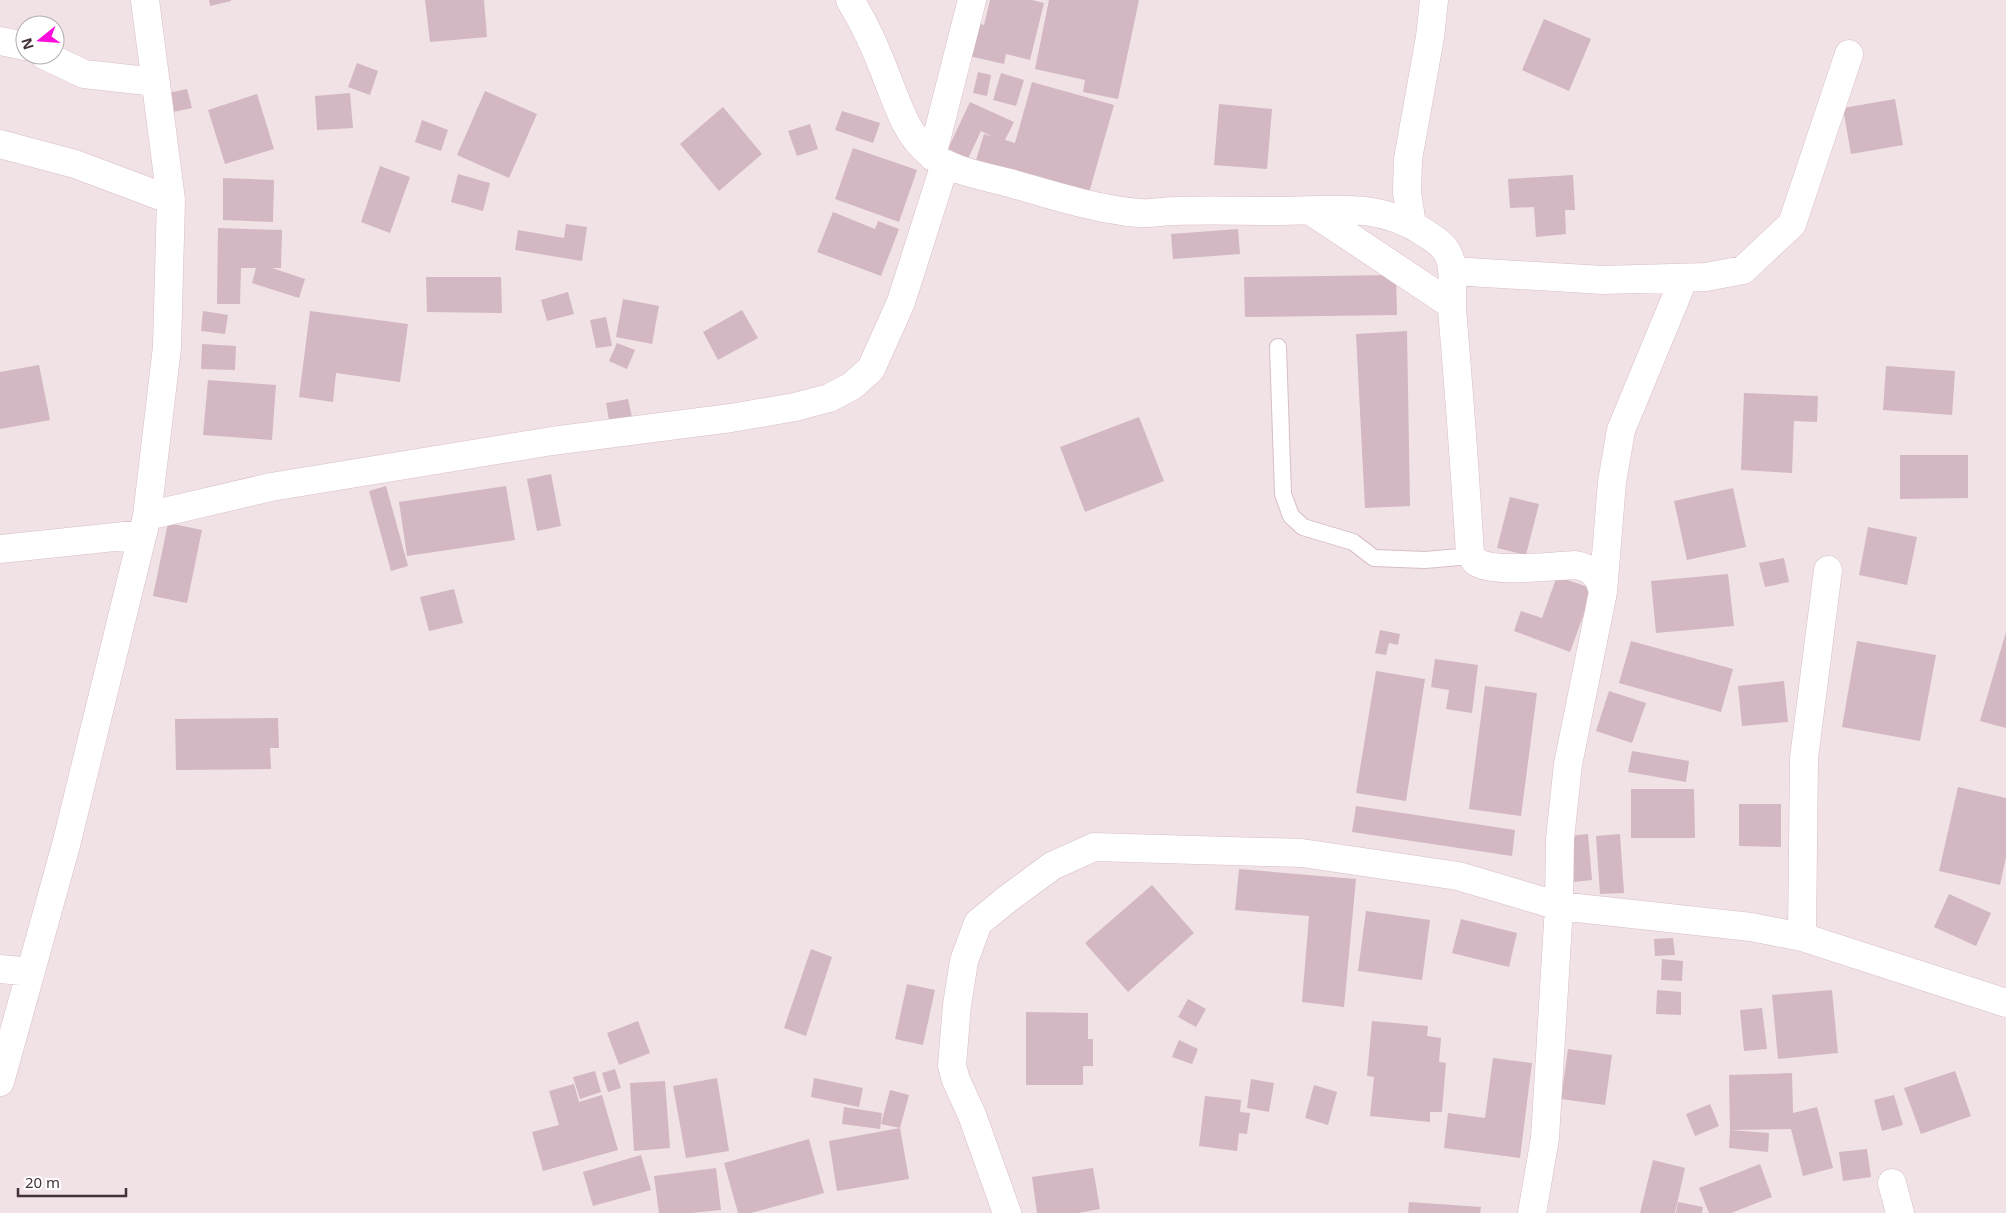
<svg xmlns="http://www.w3.org/2000/svg" width="2006" height="1213" font-family="'Noto Sans',sans-serif">
<style>
.building{fill:#d3b7c2}
.lines{fill:none;stroke-linecap:round;stroke-linejoin:round}
.service-casing{stroke:#d8bec7;stroke-width:18}
.minor-casing{stroke:#d8bec7;stroke-width:29}
.service{stroke:#fff;stroke-width:16}
.minor{stroke:#fff;stroke-width:28}
</style>
<rect width="100%" height="100%" fill="#f1e2e6"/>
<!-- building -->
<path class="building" d="M209 0H231V1L210 6Z
M425 0H484L487 37 430 42Z
M990 0H1032L1044 3 1030 60 1006 54 1004 64 969 56 977 23 984 25Z
M1049 0H1139L1118 99 1083 92 1085 80 1035 69Z
M1544 19 1591 39 1569 91 1522 70Z
M357 63 378 71 370 95 348 87Z
M978 72 991 75 987 96 973 93Z
M1001 73 1024 80 1016 106 993 100Z
M1032 82 1114 105 1089 193 976 160 984 134 993 137 981 131 965 165 945 155 970 102 1014 122 1005 140 1015 143Z
M187 89 192 108 173 112 168 93Z
M485 91 537 114 509 178 457 155Z
M350 93 353 128 317 130 315 96Z
M257 94 274 149 225 164 208 110Z
M1895 99 1903 145 1851 154 1843 108Z
M1219 104 1272 109 1267 169 1214 165Z
M723 107 762 154 719 191 680 144Z
M842 111 880 123 873 143 835 130Z
M422 120 448 130 441 151 415 142Z
M810 124 818 149 797 156 788 131Z
M853 148 917 170 899 222 835 199Z
M380 166 410 177 390 233 361 222Z
M458 174 490 183 483 211 451 202Z
M1573 175 1575 210H1565L1566 234 1536 237 1534 207 1510 208 1508 179Z
M223 178 274 180 273 222 223 220Z
M833 212 875 229 878 221 899 229 881 276 817 252Z
M566 224 587 227 582 261 515 250 518 230 564 238Z
M218 228 282 230 281 268H272L305 279 299 298 252 283 256 268H241L240 304H217Z
M1238 229 1240 254 1173 259 1171 234Z
M1396 275 1397 315 1245 317 1244 277Z
M426 277H501L502 313 427 312Z
M568 292 574 314 547 321 541 300Z
M623 299 659 306 652 344 616 337Z
M742 310 758 338 718 360 703 332Z
M203 311 228 315 225 334 201 331Z
M310 311 408 324 400 382 336 373 333 402 299 397Z
M606 317 612 346 596 348 590 320Z
M1407 331 1410 506 1365 508 1356 334Z
M617 343 635 350 627 369 609 361Z
M202 344 236 346 235 370 201 369Z
M39 365 50 420 0 429V372Z
M1886 366 1955 371 1952 415 1883 410Z
M208 380 276 385 272 440 203 435Z
M1744 393 1818 396 1817 422 1794 421 1792 473 1741 470Z
M628 399 633 422 610 426 606 403Z
M1139 417 1164 481 1085 512 1060 447Z
M1900 455H1968V498L1900 499Z
M551 474 561 526 537 531 527 479Z
M386 486 408 566 391 571 369 491Z
M506 486 515 540 407 556 399 502Z
M1733 488 1746 547 1687 560 1674 501Z
M1510 497 1539 504 1526 555 1497 548Z
M168 523 202 530 187 603 153 596Z
M1868 527 1917 537 1907 585 1859 575Z
M1784 558 1789 582 1765 587 1759 563Z
M1728 574 1734 626 1656 633 1651 581Z
M1557 576 1593 589 1570 652 1514 631 1521 611 1542 618Z
M454 589 463 623 429 631 420 597Z
M1380 630 1400 634 1398 645 1389 643 1386 655 1375 653Z
M2006 632V728L1980 721Z
M1631 641 1733 669 1721 712 1619 683Z
M1857 641 1936 655 1920 741 1842 727Z
M1435 659 1478 665 1472 713 1446 709 1449 690 1431 687Z
M1376 671 1425 679 1406 801 1356 793Z
M1784 681 1788 722 1742 726 1738 686Z
M1485 686 1537 693 1521 816 1469 809Z
M1609 691 1646 703 1632 743 1596 731Z
M278 718 279 748H270L271 769 176 770 175 719Z
M1632 751 1689 761 1686 782 1628 772Z
M1958 787 2006 798V857L2000 885 1939 871Z
M1631 789H1694L1695 838H1631Z
M1739 804H1781V847L1739 846Z
M1356 806 1515 830 1512 856 1352 832Z
M1588 834 1592 880 1574 882 1569 836Z
M1620 834 1624 893 1600 894 1596 836Z
M1239 869 1356 879 1344 1007 1302 1002 1309 916 1235 910Z
M1152 885 1194 933 1128 992 1085 943Z
M1949 894 1991 913 1976 946 1934 927Z
M1366 911 1430 920 1422 980 1358 971Z
M1461 919 1517 933 1509 967 1452 953Z
M1673 938 1675 955 1655 956 1654 939Z
M811 949 832 957 806 1036 784 1028Z
M1662 959 1683 961 1682 981 1661 980Z
M907 984 935 990 923 1045 895 1039Z
M1657 990 1681 992V1015L1656 1014Z
M1832 990 1838 1053 1778 1059 1772 995Z
M1188 999 1206 1009 1196 1027 1178 1017Z
M1762 1008 1767 1049 1744 1051 1740 1010Z
M1026 1012 1088 1013V1039H1093V1066H1083V1085H1026Z
M638 1021 650 1053 619 1065 607 1033Z
M1372 1021 1428 1026 1427 1036 1441 1038 1439 1062 1446 1063 1442 1112H1430V1122L1370 1116 1374 1077 1367 1076Z
M1179 1040 1198 1049 1192 1064 1172 1057Z
M1568 1049 1612 1055 1605 1105 1561 1099Z
M1493 1058 1532 1063 1520 1158 1444 1148 1448 1113 1485 1118Z
M615 1069 621 1088 608 1092 602 1073Z
M595 1071 601 1092 580 1099 573 1077Z
M1955 1071 1971 1116 1921 1134 1904 1088Z
M1792 1073 1793 1113 1817 1107 1833 1168 1803 1176 1791 1129 1730 1130 1729 1075Z
M717 1078 729 1151 686 1158 673 1086Z
M814 1078 863 1088 859 1107 811 1097Z
M1251 1079 1274 1083 1269 1112 1247 1108Z
M665 1081 670 1148 634 1151 630 1083Z
M574 1084 579 1102 602 1095 618 1150 543 1171 532 1132 559 1125 549 1091Z
M1314 1085 1337 1092 1328 1125 1305 1118Z
M890 1090 909 1095 900 1128 909 1179 837 1191 829 1141 900 1128 881 1124Z
M1894 1095 1903 1125 1882 1131 1874 1100Z
M1205 1096 1241 1100 1240 1112 1250 1113 1247 1134 1239 1133 1237 1151 1199 1146Z
M1710 1104 1719 1126 1695 1136 1686 1114Z
M844 1107 882 1113 880 1129 842 1124Z
M1730 1130 1769 1133 1768 1152 1729 1148Z
M809 1139 824 1193 751 1213H738L724 1163Z
M1867 1149 1871 1177 1843 1181 1839 1152Z
M641 1155 651 1190 593 1206 583 1172Z
M1653 1160 1685 1168 1675 1213H1640Z
M1760 1164 1772 1197 1731 1213H1709L1699 1188Z
M716 1168 721 1210 691 1213H659L654 1176Z
M1093 1168 1100 1209 1078 1213H1037L1032 1177Z
M1409 1202 1481 1207 1480 1213H1408Z
M1678 1202 1703 1207 1702 1213H1676Z"/>
<g class="lines">
<!-- service casing -->
<g class="service-casing">
<path id="service" d="M1278 347 1283 494 1291 516 1303 527 1353 542 1374 558 1425 560 1471 556"/>
</g>
<!-- minor casing -->
<g class="minor-casing">
<path id="minor" d="M850 0C865 24 877 51 887 78 898 105 906 134 929 153 950 171 983 176 1010 183 1052 195 1095 209 1139 213 1151 214 1163 211 1175 211 1209 210 1243 211 1277 211 1331 211 1377 201 1425 233 1434 239 1443 244 1448 254 1456 270 1451 292 1452 309 1459 391 1465 472 1470 554 1473 557 1474 561 1478 563 1497 573 1552 566 1575 565 1592 568 1599 575 1603 592L1568 764 1560 839 1559 906 1545 1138 1532 1213
M0 41 25 46
M44 55 84 74 156 82
M0 144 75 164 171 200
M932 156 972 0
M1311 211 1452 305
M1412 225 1407 192 1408 159 1430 37 1434 0
M1452 271 1603 280 1706 277 1743 270 1792 224 1849 54
M147 516 271 487 552 441 731 418 795 407 829 398 852 386 871 369 901 302 945 164
M0 549 143 534
M1603 592 1612 482 1621 430 1684 278
M1802 937 1804 758 1828 570
M0 969 31 972
M0 1082 66 845 147 516 167 347 171 200 145 0
M1892 1183 1900 1213
M1007 1213 972 1115 956 1080 952 1066 957 1005 964 961 978 923 1006 900 1052 866 1094 847 1302 853 1458 876 1559 906 1751 927 1802 937 2006 1003"/>
</g>
<!-- service -->
<use href="#service" class="service"/>
<!-- minor -->
<use href="#minor" class="minor"/>
</g>
<!-- north arrow -->
<g transform="translate(40 40) rotate(253)"><circle r="24" fill="#ffffff" stroke="#b4adb0"/>
<path d="M0-4L9 19L0 12L-9 19Z" fill="#fe0cdc"/>
<text y="-8" font-size="14" font-weight="bold" text-anchor="middle" fill="#433239">N</text>
</g>
<!-- scale -->
<path d="M18 1188v8h108v-8" fill="none" stroke="#433239" stroke-width="2.5"/>
<text x="25" y="1188" font-size="15" fill="#433239" stroke="#ffffff" stroke-width="4" paint-order="stroke">20 m</text>
</svg>
